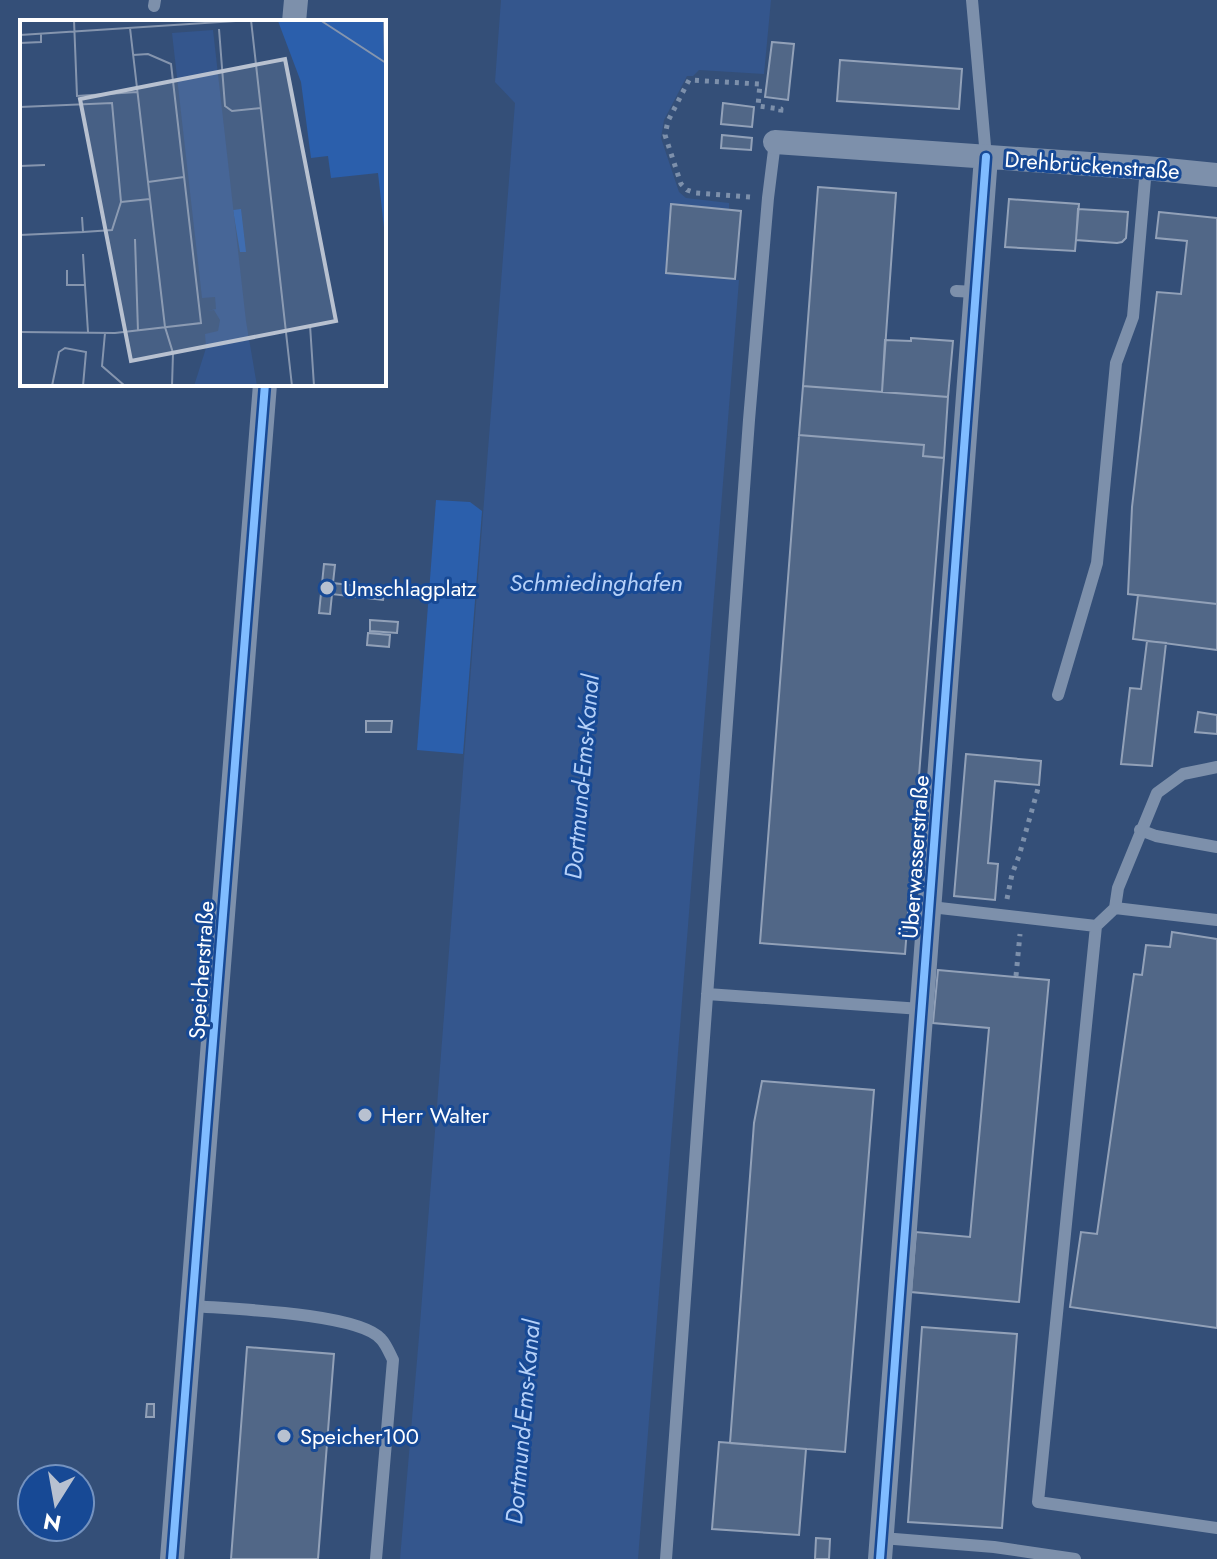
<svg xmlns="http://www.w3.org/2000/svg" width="1217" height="1559" font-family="Jost,sans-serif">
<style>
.green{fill:#2b5fac}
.water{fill:#34568d}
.building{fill:#516787;stroke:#92a1b8;stroke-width:2}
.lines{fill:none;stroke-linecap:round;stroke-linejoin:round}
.path{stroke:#7d90ab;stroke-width:5;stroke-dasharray:4 6;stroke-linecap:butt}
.lane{stroke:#7d90ab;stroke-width:12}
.street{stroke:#7d90ab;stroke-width:24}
.cycleway-casing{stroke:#174995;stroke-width:13}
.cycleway{stroke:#80bcff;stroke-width:8}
.poi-dot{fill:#b8c1d0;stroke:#174995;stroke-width:3}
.labels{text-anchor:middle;stroke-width:6;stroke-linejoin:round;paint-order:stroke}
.street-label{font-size:22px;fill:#fff;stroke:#174995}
.poi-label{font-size:22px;fill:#fff;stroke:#174995;text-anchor:start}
.water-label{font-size:24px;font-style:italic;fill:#b5d0f8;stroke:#174995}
.inset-road{fill:none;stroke:#8595ae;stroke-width:2}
.view{fill:#b8c1d0;fill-opacity:0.15;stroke:#b8c1d0;stroke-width:4}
.inset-edge{fill:none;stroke:#fff;stroke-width:4}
</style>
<rect width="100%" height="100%" fill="#344f78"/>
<!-- green -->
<path class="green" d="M436 500 470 502 482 511 463 754 417 750Z"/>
<!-- water -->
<path class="water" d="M501 0H771L764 74 699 70 693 76H687L664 120 661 138 679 192 686 198 729 203V209L671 204 666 273 739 280 638 1559H400L419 1337 515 103 495 82Z"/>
<!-- building -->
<path class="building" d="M772 42 794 44 788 100 765 97Z
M840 60 962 69 959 109 837 101Z
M723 103 754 107 752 127 721 124Z
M722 135 752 138 751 150 721 148Z
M818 187 896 193 882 392 803 386Z
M1009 199 1079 204 1075 251 1005 247Z
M671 204 741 211 735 279 666 273Z
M1078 209 1128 212 1126 238 1122 242 1117 243 1076 240Z
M1159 212 1217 218V604L1128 594 1132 507 1157 292 1181 294 1187 241 1156 238Z
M911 338 953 341 948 397 882 392 885 340 911 341Z
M803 386 948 397 944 458 923 456 924 445 799 435Z
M799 435 924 445 923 456 944 458 905 954 760 943Z
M324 564 335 565 333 583 385 589 383 600 332 594 330 614 319 613Z
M1138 595 1217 604V650L1133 639Z
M370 620 398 622 397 633 370 631Z
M368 633 390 635 389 647 367 645Z
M1147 641 1166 643 1152 766 1121 764 1130 688 1141 689Z
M1198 712 1217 715V734L1195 732Z
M366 721H392L391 732H366Z
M966 754 1041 761 1039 785 995 781 988 863 998 864 995 900 954 896Z
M1172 932 1217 939V1328L1070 1307 1081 1232 1097 1234 1134 974 1142 975 1146 945 1170 947Z
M938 970 1049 980 1019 1302 911 1292 916 1232 970 1237 989 1028 933 1023Z
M762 1081 874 1090 845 1452 730 1443 754 1123Z
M922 1327 1017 1334 1002 1528 908 1522Z
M247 1347 334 1354 318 1559H231Z
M147 1404H154V1417H146Z
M719 1442 806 1449 799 1535 712 1529Z
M816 1538 830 1539 829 1559H815Z"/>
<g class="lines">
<!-- path -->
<path class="path" d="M750 197 696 193 687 190 681 184 665 135 668 121 689 80 760 84 758 106 781 109 780 118
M1007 899 1012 874 1019 856 1039 785
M1016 976 1020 934"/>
<!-- lane -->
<path class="lane" d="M972 0 986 157
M154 6 155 0
M956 291 976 292
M1058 695 1097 563 1116 363 1133 317 1146 168
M1217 767 1183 774 1157 793 1118 888 1115 908 1096 926 1038 1502 1217 1528
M1140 830 1156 836 1217 847
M931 907 1096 926
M1115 908 1217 920
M707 994 921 1009
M193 1306C231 1309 359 1313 381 1339 386 1344 390 1354 393 1360L376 1559
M882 1538 994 1547 1075 1559
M666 1559 749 420 768 198 775 142"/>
<!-- street -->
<path class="street" d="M294 22 296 0
M775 142 1146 168 1217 175
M172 1559 265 384
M880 1559 986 157"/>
<!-- cycleway casing -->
<g class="cycleway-casing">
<path id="cycleway" d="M172 1559 265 384
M880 1559 986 157"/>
</g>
<!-- cycleway -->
<use href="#cycleway" class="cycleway"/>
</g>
<!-- markers -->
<g class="poi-dot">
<circle cx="327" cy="588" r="8"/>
<circle cx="365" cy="1115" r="8"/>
<circle cx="284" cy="1436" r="8"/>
</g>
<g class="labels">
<!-- street labels -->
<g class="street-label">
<text transform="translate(1092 165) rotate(4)" y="8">Drehbrückenstraße</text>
<text transform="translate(915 857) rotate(-86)" y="8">Überwasserstraße</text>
<text transform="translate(201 970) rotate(-86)" y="8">Speicherstraße</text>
</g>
<!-- poi labels -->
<g class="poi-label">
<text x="343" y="596">Umschlagplatz</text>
<text x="381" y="1123">Herr Walter</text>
<text x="300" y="1444">Speicher100</text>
</g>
<!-- water labels -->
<g class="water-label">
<text x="596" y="591">Schmiedinghafen</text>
<text transform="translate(582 777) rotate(-85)" y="8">Dortmund-Ems-Kanal</text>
<text transform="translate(523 1422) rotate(-85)" y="8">Dortmund-Ems-Kanal</text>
</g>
</g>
<!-- overview -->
<g transform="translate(20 20)">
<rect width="366" height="366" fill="#344f78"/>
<path d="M366 0V226L358 153 311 158 308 136 291 138 281 62 258 1ZM221 189 226 232H220L213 190Z" fill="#2b5fac"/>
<path d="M193 10 226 301 237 366H174L186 328 185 314 198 311 200 300 194 290 187 291 196 289 195 277 182 278 152 13Z" fill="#34568d"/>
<path class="inset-road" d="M54 0 57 76 117 72M231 0 272 366M300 0 366 43M364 0 366 82M110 8 145 307 153 333 152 366M199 9 205 86 212 91 241 88M0 15 231 0M0 23 21 22V13M0 87 92 83 101 182 92 210 63 212M0 146 25 145M128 162 164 157M101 182 130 179M0 215 63 212 62 197M115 219 118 311M63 234 68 312M47 250V265H65M290 305 294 366M0 312 95 313 181 303 151 44 128 34 113 35M85 313 82 346 105 366M32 366 39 332 45 328 66 332 63 366"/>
<path class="view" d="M265 39 316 301 111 341 60 79Z"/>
<rect width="366" height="366" class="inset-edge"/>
</g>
<!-- north arrow -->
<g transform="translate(56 1503) rotate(191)"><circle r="38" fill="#174995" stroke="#7492bf" stroke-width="2"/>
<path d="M0-6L14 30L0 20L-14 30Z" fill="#b8c1d0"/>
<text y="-12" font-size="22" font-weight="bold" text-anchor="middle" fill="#ffffff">N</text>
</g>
</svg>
